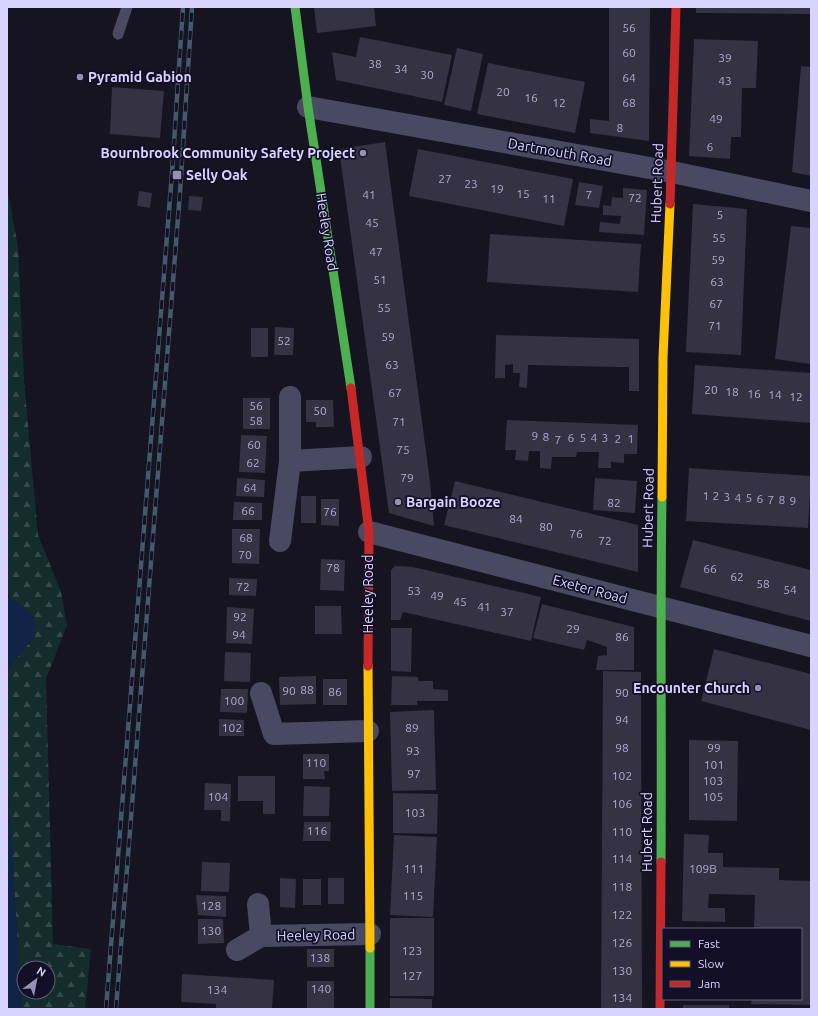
<svg xmlns="http://www.w3.org/2000/svg" width="818" height="1016" font-family="Ubuntu,sans-serif">
<style>
.forest{fill:url(#forest-firs);fill-rule:evenodd}
.water{fill:#0f2447}
.building{fill:#343243}
.lines{fill:none;stroke-linecap:round;stroke-linejoin:round}
.lane{stroke:#4a4962;stroke-width:11}
.street{stroke:#4a4962;stroke-width:22}
.fast{stroke:#4caf50;stroke-width:9}
.slow{stroke:#ffc107;stroke-width:9}
.jam{stroke:#c62828;stroke-width:9}
.rail-casing{stroke:#425a6b;stroke-width:4.5}
.rail{stroke:#130f26;stroke-width:3;stroke-dasharray:9;stroke-linecap:butt}
.poi-dot{fill:#9491b1;stroke:#130f26;stroke-width:1.5}
.labels{text-anchor:middle;stroke-width:3.5;stroke-linejoin:round;paint-order:stroke}
.number-label{font-size:12px;fill:#afacd0}
.poi-label{font-size:14px;font-weight:bold;fill:#d8d4ff;stroke:#130f26;text-anchor:start}
.street-label{font-size:14px;fill:#d8d4ff;stroke:#130f26}
</style>
<defs>
<pattern id="forest-firs" width="22" height="20" patternUnits="userSpaceOnUse"><rect width="22" height="20" fill="#132c2c"/><path d="M5 1l3.5 6h-7zM16 11l3.5 6h-7z" fill="#354a4c"/></pattern>
</defs>
<rect width="100%" height="100%" fill="#161421"/>
<!-- forest -->
<path class="forest" d="M7 187 18 247 24 380 38 535 61 592 67 625 46 679 53 944 91 949 85 1009H22L7 782V675L12 663 30 642V613L9 597 7 593ZM24 968H48V992H24Z"/>
<!-- water -->
<path class="water" d="M7 593 9 597 30 613 36 626 30 642 12 663 7 675Z
M7 782 22 1009H7Z"/>
<!-- building -->
<path class="building" d="M314 7H374L376 26 317 33Z
M609 7H650L649 141 590 133V119L609 121Z
M696 7H811V14L696 13Z
M360 37 452 55 442 102 336 80 332 52 356 57Z
M694 39 758 41 756 88H742L741 137H731L730 159 689 156Z
M457 48 483 54 471 111 444 105Z
M488 63 585 82 575 133 477 114Z
M801 66 811 67V176L792 172Z
M112 87 164 91 160 138 110 134Z
M385 142 430 482 434 526 389 513 339 149Z
M418 149 573 179 564 226 409 196Z
M579 182 603 186 599 208 575 205Z
M623 188 647 190 644 235 599 232 600 222 620 224 621 216 603 215V205L611 206 612 197 623 198Z
M139 191 152 193 150 208 137 206Z
M189 196 203 197 201 211 188 210Z
M693 204 747 209 741 355 686 352Z
M791 226 811 228V364L775 359Z
M490 234 641 244 638 292 487 282Z
M275 327 294 328 293 355H274Z
M251 328H268V357H251Z
M496 335 639 339V391H629V367H616L528 365 527 388 519 387 520 373H513V364L505 365V378H495Z
M695 365 811 373V423L692 414Z
M243 398H270V429H243Z
M306 400H333L334 427H316V422H306Z
M507 420 638 425 637 454H624V463L611 462V468H598L599 452H577L576 457H552L551 469 540 468V451H529L528 461 515 460 516 450H505Z
M241 435 267 436 265 473 239 472Z
M689 468 811 476 808 528 686 521Z
M237 478 265 480 264 497 236 496Z
M595 478 637 481 635 513 593 510Z
M455 481 638 525V572L444 525Z
M301 496H316V523H301Z
M321 499H339V526L321 525Z
M234 502 262 503V520H233Z
M232 529H260L259 564 232 563Z
M693 540 811 570V621L680 587Z
M321 559 345 560 344 591 320 590Z
M395 566 413 567 541 597 531 641 403 612 400 620H391V570Z
M229 578 257 579 256 596 229 595Z
M542 604 634 627V670H596L598 656 607 655V647L587 640 584 650 533 638Z
M315 606H341L342 634H315Z
M227 607 254 609 252 644 226 643Z
M391 628H412L411 672 391 671Z
M714 649 811 674V730L701 701Z
M225 652 251 653 250 682 224 681Z
M603 671 641 672 642 1009H601Z
M316 676V704L280 705 279 677Z
M392 676 418 677V681H433V689L448 690V701H417V705H391Z
M323 679H347V705H323Z
M221 689H248L247 713 220 712Z
M434 710 436 790 392 791 390 712Z
M219 719 244 720V736H219Z
M689 740 738 741 737 821 689 820Z
M303 754H329V771H324L325 779H303Z
M238 776H275V814H263V801H238Z
M205 783 231 784 230 821H221V810H204Z
M304 786 330 787 329 816H303Z
M393 793 438 794 437 834 393 833Z
M304 822H331L330 841H303Z
M684 834 709 835 708 853H723V867L779 868V880L811 881V1005L751 1004 752 999H801V929H754L755 895 709 894 708 908H725V922L682 921Z
M394 835 437 837 433 917 390 915Z
M202 862 230 863 229 892 201 891Z
M280 878 296 879 295 908 280 907Z
M328 878H344V904H328Z
M303 879H321V905H303Z
M196 895 226 896V917L198 915Z
M390 918H434V996H390Z
M198 919H223L224 943 198 944Z
M307 949H334V967H307Z
M182 974 274 980 272 1009H216V1004L181 1002Z
M307 981H334V1009H307Z
M390 998 432 999V1009H390Z
M683 1005H729V1009H683Z"/>
<g class="lines">
<!-- lane -->
<path class="lane" d="M118 34 127 7"/>
<!-- street -->
<path class="street" d="M308 107 672 172 811 201
M290 397V461L361 457
M369 532 811 646
M280 541 290 461
M261 693 274 734 368 731
M258 904 261 936
M237 950 261 936 370 934"/>
<!-- fast -->
<path class="fast" d="M295 7 308 107 351 388
M661 862C662 740 660 619 662 497
M370 948V1009"/>
<!-- slow -->
<path class="slow" d="M662 497 663 357 670 204
M368 666 370 948"/>
<!-- jam -->
<path class="jam" d="M670 204 676 7
M351 388 369 532 368 666
M660 1009 661 862"/>
<!-- rail casing -->
<g class="rail-casing">
<path id="rail" d="M106 1009 172 173 183 7
M116 1009 180 192 192 7"/>
</g>
<!-- rail -->
<use href="#rail" class="rail"/>
</g>
<!-- markers -->
<g class="poi-dot">
<circle cx="80" cy="77" r="4"/>
<circle cx="363" cy="153" r="4"/>
<rect x="172" y="170" width="10" height="10" rx="2"/>
<circle cx="398" cy="502" r="4"/>
<circle cx="758" cy="688" r="4"/>
</g>
<g class="labels">
<!-- number labels -->
<g class="number-label">
<text x="629" y="32">56</text>
<text x="629" y="57">60</text>
<text x="725" y="62">39</text>
<text x="375" y="68">38</text>
<text x="401" y="73">34</text>
<text x="427" y="79">30</text>
<text x="629" y="82">64</text>
<text x="725" y="85">43</text>
<text x="503" y="96">20</text>
<text x="531" y="102">16</text>
<text x="559" y="107">12</text>
<text x="629" y="107">68</text>
<text x="716" y="123">49</text>
<text x="620" y="132">8</text>
<text x="710" y="151">6</text>
<text x="445" y="183">27</text>
<text x="471" y="188">23</text>
<text x="497" y="193">19</text>
<text x="523" y="198">15</text>
<text x="369" y="199">41</text>
<text x="589" y="199">7</text>
<text x="635" y="202">72</text>
<text x="549" y="203">11</text>
<text x="720" y="219">5</text>
<text x="372" y="227">45</text>
<text x="719" y="242">55</text>
<text x="376" y="256">47</text>
<text x="718" y="264">59</text>
<text x="380" y="284">51</text>
<text x="717" y="286">63</text>
<text x="716" y="308">67</text>
<text x="384" y="312">55</text>
<text x="715" y="330">71</text>
<text x="388" y="341">59</text>
<text x="284" y="345">52</text>
<text x="392" y="369">63</text>
<text x="711" y="394">20</text>
<text x="732" y="396">18</text>
<text x="395" y="397">67</text>
<text x="754" y="398">16</text>
<text x="775" y="399">14</text>
<text x="796" y="401">12</text>
<text x="256" y="410">56</text>
<text x="320" y="415">50</text>
<text x="256" y="425">58</text>
<text x="399" y="426">71</text>
<text x="535" y="440">9</text>
<text x="546" y="441">8</text>
<text x="571" y="442">6</text>
<text x="583" y="442">5</text>
<text x="594" y="442">4</text>
<text x="605" y="442">3</text>
<text x="618" y="443">2</text>
<text x="631" y="443">1</text>
<text x="558" y="444">7</text>
<text x="254" y="449">60</text>
<text x="403" y="454">75</text>
<text x="253" y="467">62</text>
<text x="407" y="482">79</text>
<text x="250" y="492">64</text>
<text x="706" y="500">1</text>
<text x="716" y="500">2</text>
<text x="727" y="501">3</text>
<text x="738" y="502">4</text>
<text x="749" y="502">5</text>
<text x="760" y="503">6</text>
<text x="771" y="504">7</text>
<text x="782" y="504">8</text>
<text x="793" y="505">9</text>
<text x="614" y="507">82</text>
<text x="248" y="515">66</text>
<text x="330" y="516">76</text>
<text x="516" y="523">84</text>
<text x="546" y="531">80</text>
<text x="576" y="538">76</text>
<text x="246" y="542">68</text>
<text x="605" y="545">72</text>
<text x="245" y="559">70</text>
<text x="333" y="572">78</text>
<text x="710" y="573">66</text>
<text x="737" y="581">62</text>
<text x="763" y="588">58</text>
<text x="243" y="591">72</text>
<text x="790" y="594">54</text>
<text x="414" y="595">53</text>
<text x="437" y="600">49</text>
<text x="460" y="606">45</text>
<text x="484" y="611">41</text>
<text x="507" y="616">37</text>
<text x="240" y="621">92</text>
<text x="573" y="633">29</text>
<text x="239" y="639">94</text>
<text x="622" y="641">86</text>
<text x="307" y="694">88</text>
<text x="289" y="695">90</text>
<text x="335" y="696">86</text>
<text x="622" y="697">90</text>
<text x="234" y="705">100</text>
<text x="622" y="724">94</text>
<text x="232" y="732">102</text>
<text x="412" y="732">89</text>
<text x="622" y="752">98</text>
<text x="714" y="752">99</text>
<text x="413" y="755">93</text>
<text x="316" y="767">110</text>
<text x="714" y="769">101</text>
<text x="414" y="778">97</text>
<text x="622" y="780">102</text>
<text x="713" y="785">103</text>
<text x="218" y="801">104</text>
<text x="713" y="801">105</text>
<text x="622" y="808">106</text>
<text x="415" y="817">103</text>
<text x="317" y="835">116</text>
<text x="622" y="836">110</text>
<text x="622" y="863">114</text>
<text x="414" y="873">111</text>
<text x="703" y="873">109B</text>
<text x="622" y="891">118</text>
<text x="413" y="900">115</text>
<text x="211" y="910">128</text>
<text x="622" y="919">122</text>
<text x="211" y="935">130</text>
<text x="622" y="947">126</text>
<text x="412" y="955">123</text>
<text x="320" y="962">138</text>
<text x="622" y="975">130</text>
<text x="412" y="980">127</text>
<text x="321" y="993">140</text>
<text x="217" y="994">134</text>
<text x="622" y="1002">134</text>
</g>
<!-- poi labels -->
<g class="poi-label">
<text x="88" y="82">Pyramid Gabion</text>
<text x="355" y="158" text-anchor="end">Bournbrook Community Safety Project</text>
<text x="186" y="180">Selly Oak</text>
<text x="406" y="507">Bargain Booze</text>
<text x="750" y="693" text-anchor="end">Encounter Church</text>
</g>
<!-- street labels -->
<g class="street-label">
<text transform="translate(560 152) rotate(10)" y="5">Dartmouth Road</text>
<text transform="translate(657 183) rotate(-88)" y="5">Hubert Road</text>
<text transform="translate(327 232) rotate(81)" y="5">Heeley Road</text>
<text transform="translate(648 508) rotate(-89)" y="5">Hubert Road</text>
<text transform="translate(590 589) rotate(15)" y="5">Exeter Road</text>
<text transform="translate(368 594) rotate(-90)" y="5">Heeley Road</text>
<text transform="translate(647 832) rotate(-90)" y="5">Hubert Road</text>
<text transform="translate(316 935) rotate(-1)" y="5">Heeley Road</text>
</g>
</g>
<!-- border -->
<rect width="818" height="1016" fill="none" stroke="#d8d4ff" stroke-width="16"/>
<!-- legend -->
<rect x="662" y="928" width="140" height="72" fill="#130f26" stroke="#625e7d"/>
<rect x="670" y="941" width="20" height="6" fill="#4caf50" stroke="#625e7d"/>
<text x="698" y="948" font-size="12" fill="#d8d4ff">Fast</text>
<rect x="670" y="961" width="20" height="6" fill="#ffc107" stroke="#625e7d"/>
<text x="698" y="968" font-size="12" fill="#d8d4ff">Slow</text>
<rect x="670" y="981" width="20" height="6" fill="#c62828" stroke="#625e7d"/>
<text x="698" y="988" font-size="12" fill="#d8d4ff">Jam</text>
<!-- north arrow -->
<g transform="translate(36 980) rotate(32)"><circle r="19" fill="#130f26" stroke="#625e7d"/>
<path d="M0-3L7 15L0 10L-7 15Z" fill="#9491b1"/>
<text y="-6" font-size="11" font-weight="bold" text-anchor="middle" fill="#d8d4ff">N</text>
</g>
</svg>
